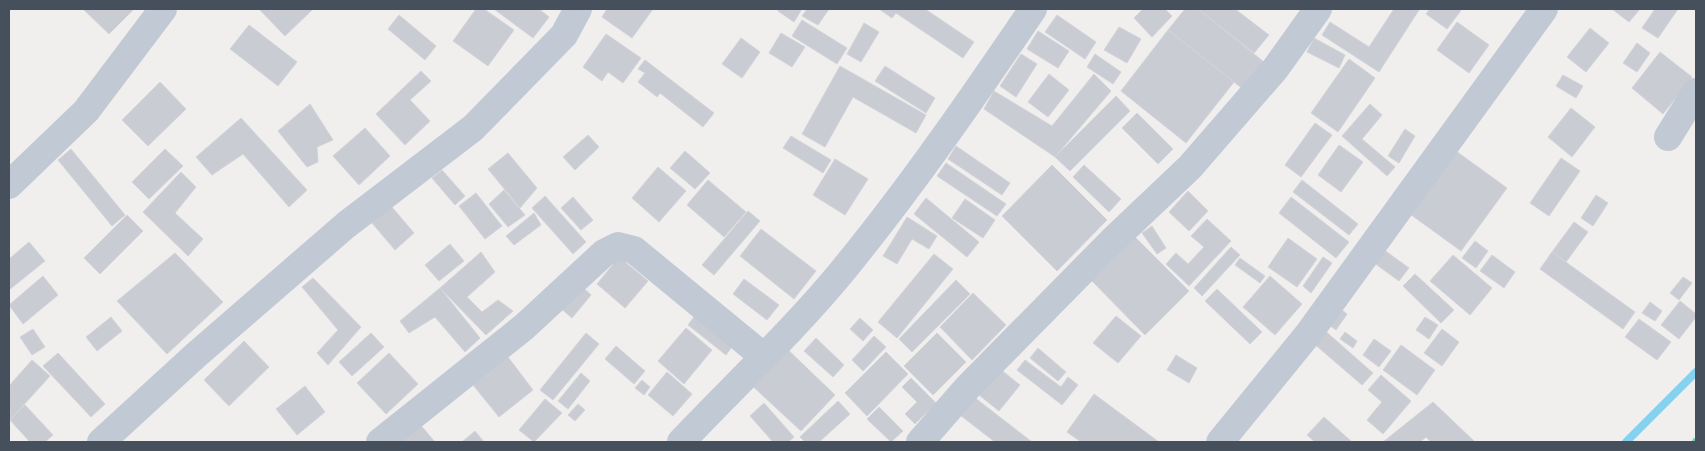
<svg xmlns="http://www.w3.org/2000/svg" width="1705" height="451" font-family="'IBM Plex Sans',sans-serif">
<style>
.lines{fill:none;stroke-linecap:round;stroke-linejoin:round}
.stream{stroke:#86d1ef;stroke-width:8}
.building{fill:#caccd4;stroke:#d2d4da}
.path{stroke:#71d0a9;stroke-width:3;stroke-dasharray:4 2.5;stroke-linecap:butt}
.minor{stroke:#c1c9d4;stroke-width:28}
</style>
<rect width="100%" height="100%" fill="#f1eeee"/>
<g class="lines">
<!-- stream -->
<path class="stream" d="M1626 442 1696 372"/>
</g>
<!-- building -->
<path class="building" d="M83 9H134L109 34Z
M259 9H313L285 36Z
M476 9H484L514 30 488 66 453 41Z
M494 9H539L549 17 533 38Z
M607 9H653L632 38 602 17Z
M779 9H802L794 22 778 11Z
M807 9H829L818 25 802 16Z
M879 9H925L974 42 963 58 896 13 892 18Z
M1143 9H1165L1172 16 1152 37 1134 18Z
M1185 9H1198L1264 62 1243 89 1168 30Z
M1198 9H1235L1269 35 1254 53Z
M1394 9 1419 10 1379 72 1322 35 1330 22 1369 47Z
M1430 9H1462L1447 29 1426 14Z
M1612 9H1640L1629 22Z
M1655 9H1678L1658 38 1642 28Z
M399 15 436 46 425 60 388 29Z
M1057 15 1096 42 1085 59 1045 32Z
M802 20 847 48 837 64 792 36Z
M1457 22 1489 45 1469 73 1437 50Z
M864 23 879 32 861 62 847 54Z
M249 25 297 62 278 86 230 49Z
M1119 27 1141 39 1127 63 1104 50Z
M1590 28 1609 43 1586 72 1567 57Z
M1168 30 1234 82 1186 143 1121 91Z
M1038 31 1069 51 1058 68 1027 49Z
M781 33 805 47 792 67 769 53Z
M606 34 641 58 623 83 608 72 602 81 583 67Z
M741 38 760 52 742 78 722 64Z
M1314 38 1345 55 1339 68 1307 52Z
M1637 43 1650 53 1637 72 1623 63Z
M1660 52 1692 77 1663 114 1632 88Z
M1021 54 1037 64 1016 97 1000 86Z
M1095 54 1121 72 1113 84 1087 67Z
M1349 59 1375 78 1338 132 1311 113Z
M645 60 714 113 703 127 660 93 657 97 638 82 645 73 638 69Z
M840 66 926 115 916 133 853 97 825 147 802 134Z
M885 66 935 98 926 113 875 81Z
M421 71 431 81 410 100 430 121 405 145 376 114Z
M1049 74 1069 90 1048 117 1028 102Z
M1094 74 1111 91 1055 157 984 109 994 91 1052 126Z
M1563 75 1583 86 1576 98 1556 86Z
M160 82 186 109 148 146 122 120Z
M1116 96 1130 111 1070 171 1055 157Z
M310 104 333 140 317 147 318 162 307 167 278 131Z
M1370 104 1382 115 1362 139 1395 167 1387 176 1342 136Z
M1571 108 1595 127 1572 157 1548 137Z
M1137 113 1173 149 1158 164 1122 128Z
M241 118 307 190 289 207 243 154 212 175 196 157Z
M1315 123 1332 135 1301 177 1285 165Z
M365 128 390 156 359 185 333 156Z
M1405 129 1415 136 1399 163 1388 156Z
M588 135 599 147 575 170 563 157Z
M791 136 831 160 823 173 783 148Z
M1339 145 1363 162 1341 192 1318 175Z
M956 146 1010 183 1002 195 948 159Z
M1449 146 1507 188 1461 251 1403 209Z
M71 149 125 215 112 226 58 160Z
M165 149 183 166 149 199 132 182Z
M685 151 710 173 695 189 670 168Z
M508 153 537 188 520 208 488 169Z
M1561 158 1580 171 1549 216 1530 203Z
M835 159 868 179 845 215 813 195Z
M946 163 1006 204 997 216 937 176Z
M1052 165 1107 220 1057 271 1002 216Z
M1084 165 1121 199 1109 212 1073 177Z
M658 167 686 191 659 222 632 198Z
M442 170 465 196 455 205 432 178Z
M181 172 196 187 175 213 203 239 188 256 143 212Z
M708 180 746 212 724 237 687 205Z
M1302 180 1358 224 1349 235 1293 192Z
M504 190 525 215 508 227 489 204Z
M1188 191 1208 211 1189 231 1169 212Z
M476 193 502 226 485 239 459 206Z
M1596 195 1608 203 1593 226 1581 218Z
M545 196 586 242 573 254 532 208Z
M573 197 593 220 581 230 561 208Z
M1291 197 1349 242 1336 258 1279 213Z
M926 198 979 242 967 257 914 214Z
M965 199 995 220 983 238 952 218Z
M391 206 414 233 395 250 372 223Z
M748 211 760 221 714 275 702 265Z
M534 213 541 225 514 245 506 236Z
M127 215 143 231 100 274 84 258Z
M907 217 937 236 929 249 912 239 897 264 883 256Z
M1207 219 1231 241 1189 286 1166 264 1176 253 1188 264 1204 247 1191 236Z
M1574 222 1588 232 1566 262 1552 252Z
M1152 226 1166 248 1157 254 1142 233Z
M761 229 816 271 794 299 740 256Z
M1132 234 1189 291 1145 335 1089 278Z
M1288 238 1317 259 1297 287 1268 267Z
M1475 241 1488 251 1476 268 1462 258Z
M29 242 45 261 9 290V259Z
M450 244 464 261 439 281 425 265Z
M1231 247 1240 255 1202 296 1194 288Z
M1380 247 1409 268 1399 281 1370 260Z
M481 252 495 272 467 297 482 312 498 300 513 311 486 335 440 288Z
M1552 252 1635 312 1623 329 1540 269Z
M175 253 223 302 167 354 117 301Z
M934 254 953 269 897 338 878 322Z
M1453 255 1492 288 1470 315 1430 281Z
M1492 255 1515 272 1504 288 1480 271Z
M619 257 648 281 625 308 597 284Z
M1323 257 1332 263 1311 293 1303 286Z
M1240 258 1265 276 1260 283 1235 265Z
M1415 274 1454 310 1441 323 1403 286Z
M43 276 58 295 23 324 9 305Z
M1270 276 1302 304 1275 335 1243 307Z
M1683 277 1692 283 1679 300 1670 293Z
M313 278 361 327 328 365 317 353 338 330 302 287Z
M744 279 779 305 767 320 733 294Z
M956 280 970 294 912 352 899 339Z
M578 283 591 295 572 318 558 306Z
M440 288 480 338 465 352 435 317 409 333 400 321Z
M1217 289 1262 332 1250 344 1205 301Z
M973 293 1006 325 972 360 940 327Z
M1680 301 1696 314V317L1679 339 1661 325Z
M1650 302 1662 311 1655 321 1642 313Z
M1338 307 1347 314 1336 330 1326 323Z
M696 314 734 344 726 355 688 325Z
M1116 316 1141 336 1118 363 1093 343Z
M111 317 122 331 97 351 86 337Z
M1425 317 1438 325 1429 339 1416 330Z
M860 318 873 330 863 341 850 329Z
M1639 319 1671 342 1657 360 1625 337Z
M686 328 712 350 684 384 658 361Z
M33 329 45 347 32 355 20 337Z
M1323 329 1373 373 1362 385 1312 342Z
M1442 329 1459 342 1442 366 1424 353Z
M1345 332 1357 341 1353 348 1340 339Z
M371 333 384 347 352 376 339 362Z
M586 333 599 344 553 400 540 390Z
M937 333 966 362 933 395 904 366Z
M874 336 886 347 863 371 852 360Z
M816 338 844 365 833 377 804 351Z
M1374 339 1391 351 1379 367 1363 355Z
M244 341 269 367 229 406 204 380Z
M782 344 835 395 801 431 747 381Z
M1401 345 1435 370 1417 395 1383 370Z
M616 346 645 371 634 384 605 359Z
M1038 348 1066 372 1058 381 1030 358Z
M886 352 908 374 867 416 845 393Z
M58 353 105 404 91 417 43 366Z
M389 353 418 384 386 414 357 383Z
M1176 355 1197 368 1189 383 1167 370Z
M508 357 533 390 499 417 473 385Z
M32 360 50 376 10 420 9 386Z
M1025 360 1061 387 1068 377 1078 385 1062 405 1017 370Z
M1000 369 1020 385 999 411 979 395Z
M667 372 692 394 673 416 648 395Z
M581 373 590 381 568 409 558 401Z
M1381 375 1411 401 1383 434 1367 420 1382 402 1368 390Z
M911 378 936 403 915 424 905 414 917 402 902 387Z
M642 380 650 387 644 395 635 388Z
M305 386 325 412 297 435 276 409Z
M1094 394 1159 442H1081L1067 432Z
M974 397 1032 442H995L960 415Z
M545 399 562 413 534 442 519 430Z
M838 401 850 414 819 442H805L800 437Z
M1433 402 1475 442H1431L1426 437 1420 442H1383Z
M764 403 794 437 788 442H773L750 416Z
M578 404 585 410 575 421 568 415Z
M25 405 53 435 45 442H30L10 420Z
M879 407 903 431 891 442 867 419Z
M1324 417 1352 442H1315L1307 435Z
M418 422 435 442H393Z
M475 431 484 442H462Z"/>
<g class="lines">
<!-- path -->
<path class="path" d="M1693 442 1696 437"/>
<!-- minor -->
<path class="minor" d="M1668 137 1696 92
M9 185 86 111 163 9
M101 442 196 355 346 225 473 128 564 35 578 9
M380 442 524 327 604 253 618 246 634 250 764 357
M681 442C735 385 794 330 844 269 912 186 973 97 1033 9
M920 442 968 387 1112 241 1190 167 1275 69 1318 9
M1220 442 1309 333 1544 9"/>
</g>
<!-- border -->
<rect width="1705" height="451" fill="none" stroke="#45505c" stroke-width="20"/>
</svg>
